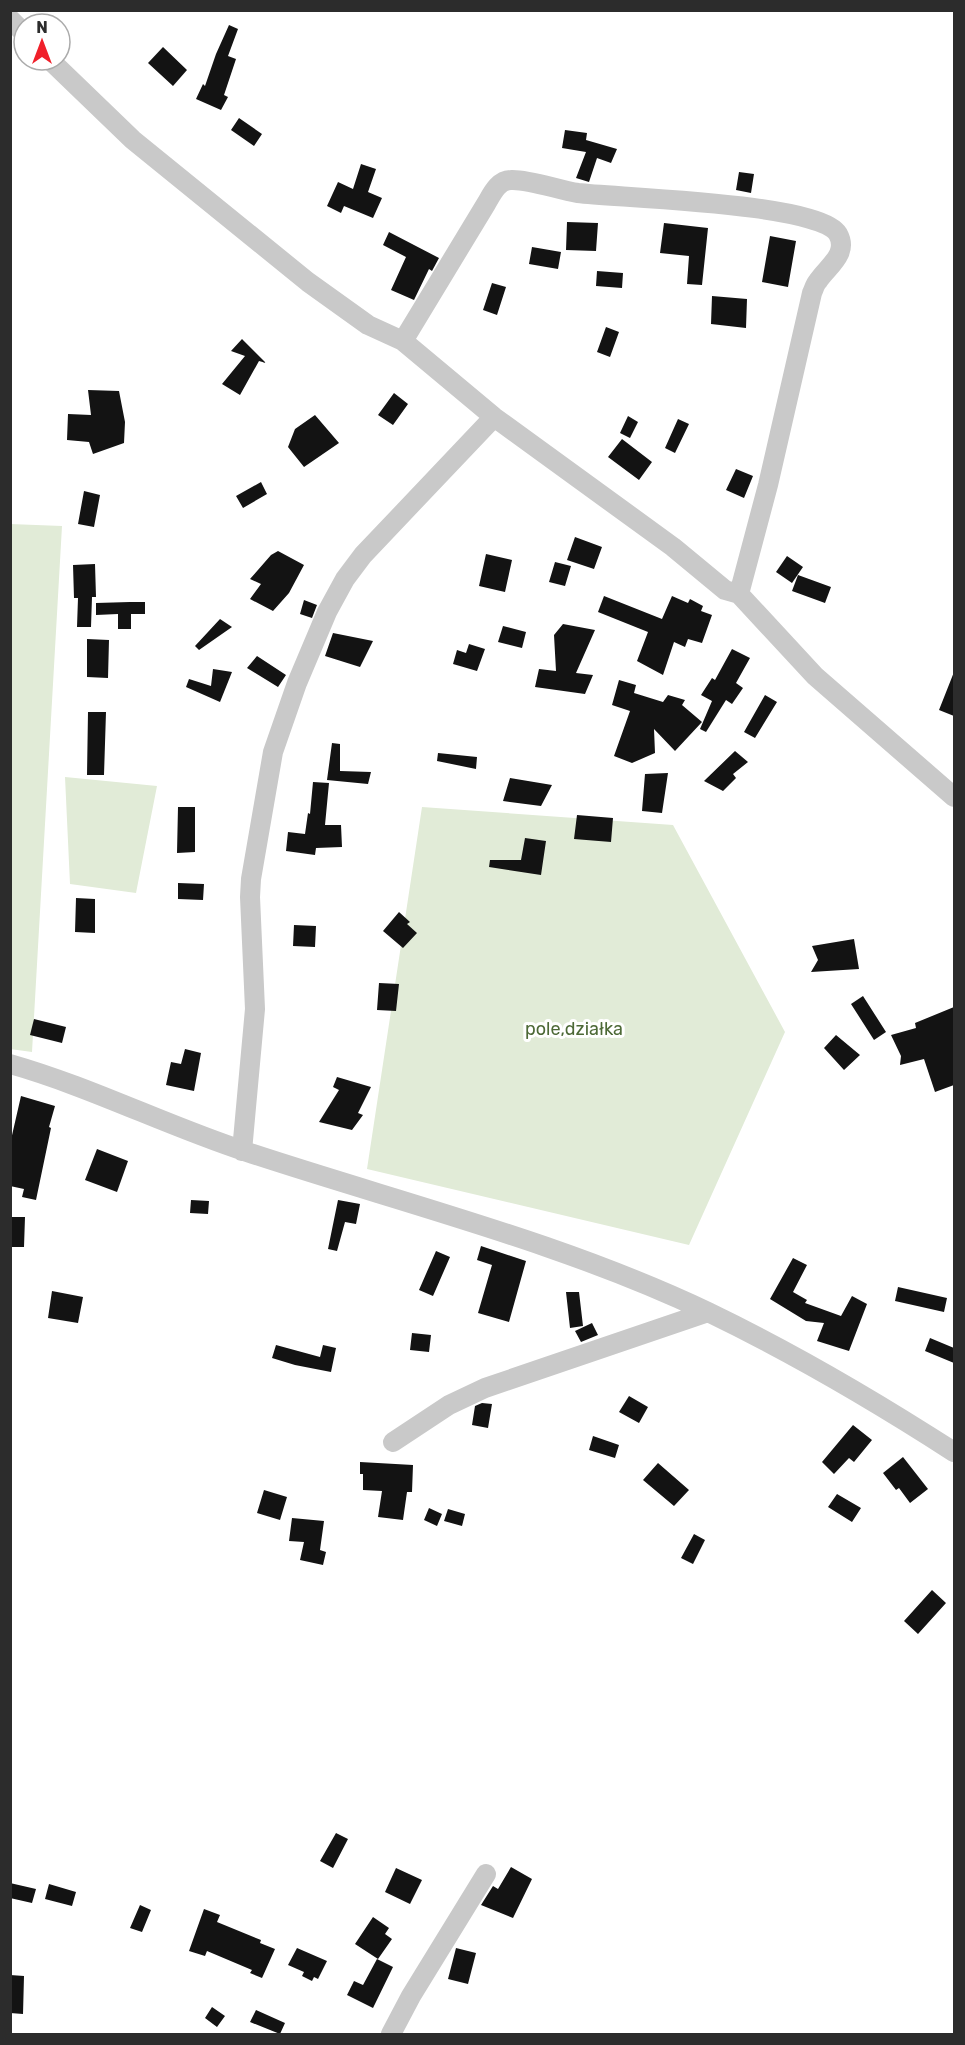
<svg xmlns="http://www.w3.org/2000/svg" width="965" height="2045" font-family="Rubik,sans-serif">
<style>
.green{fill:#e1ebd7}
.building{fill:#131313}
.lines{fill:none;stroke-linecap:round;stroke-linejoin:round}
.minor{stroke:#c9c9c9;stroke-width:20}
.labels{text-anchor:middle;stroke-width:6;stroke-linejoin:round;paint-order:stroke}
.park-label{font-size:18px;fill:#4d6937;stroke:#fff}
</style>
<rect width="100%" height="100%" fill="#fff"/>
<!-- green -->
<path class="green" d="M10 524 62 526 32 1052 10 1049Z
M65 777 157 786 136 893 70 884Z
M422 807 673 825 785 1032 689 1245 367 1169Z"/>
<!-- building -->
<path class="building" d="M229 25 238 29 228 56 236 59 224 95 228 97 221 110 196 99 203 84 205 86 216 54Z
M163 47 187 70 173 86 148 63Z
M239 118 262 134 254 146 231 130Z
M565 130 587 133 586 140 617 149 611 163 597 158 589 182 576 178 586 152 562 148Z
M361 164 376 169 368 192 382 198 373 218 344 206 341 213 327 206 338 182 353 189Z
M739 172 754 174 751 193 736 190Z
M567 222 598 223 596 251 566 250Z
M664 223 708 228 702 285 687 284 689 256 660 253Z
M389 232 439 258 432 271 429 269 414 300 391 290 406 257 383 245Z
M770 236 796 241 788 287 762 282Z
M532 247 561 252 558 269 529 264Z
M597 271 623 273 622 288 596 286Z
M492 283 506 287 497 315 483 310Z
M712 296 747 299 746 328 711 324Z
M606 327 619 332 610 357 597 352Z
M242 339 266 363 259 361 240 395 222 384 245 356 231 351Z
M88 390 119 391 125 422 124 443 93 454 89 442 67 440 68 414 91 415Z
M394 393 408 404 393 425 378 415Z
M315 415 339 443 304 467 288 447 295 429Z
M628 416 638 422 630 438 620 433Z
M678 419 689 424 675 453 665 448Z
M622 439 652 462 639 480 608 457Z
M736 469 753 476 744 498 726 490Z
M261 482 267 494 243 508 236 496Z
M84 491 100 495 94 527 78 524Z
M575 537 602 547 594 569 567 560Z
M278 551 304 565 289 593 273 611 250 599 261 584 250 579 271 555Z
M486 554 512 560 505 592 479 586Z
M787 556 803 567 792 583 776 572Z
M555 562 571 566 565 586 549 582Z
M95 564 96 597H92L91 627H77L78 598H74L73 565Z
M798 575 831 587 825 603 792 591Z
M604 596 662 619 672 596 688 603 690 599 703 606 701 611 712 615 702 643 688 639 685 647 674 642 663 675 637 661 648 632 598 612Z
M304 600 317 605 312 618 300 614Z
M130 602H145V614H131V629H118V614L96 615V603Z
M220 619 232 627 199 650 195 646Z
M563 624 595 630 576 673 593 675 585 694 535 687 539 669 556 671 554 635Z
M503 626 526 632 522 648 498 642Z
M333 633 373 641 360 667 325 656Z
M87 639 109 640 108 678 87 677Z
M469 644 485 649 477 671 453 664 457 650 466 653Z
M732 649 750 658 736 683 743 688 732 704 726 700 706 732 700 729 712 701 701 695 712 678 715 680Z
M257 656 286 675 278 687 247 668Z
M213 669 232 672 220 702 186 687 189 679 211 686Z
M954 672V716L939 710Z
M619 680 636 685 634 693 663 702 668 695 685 700 682 705 702 722 675 751 654 729 655 753 632 763 614 756 630 711 612 705Z
M765 695 777 702 755 738 744 732Z
M88 712H106L104 775H87Z
M332 743 340 744V771L371 772 368 784 327 780Z
M735 751 748 762 733 774 736 778 723 791 704 781Z
M438 753 477 757 476 769 437 761Z
M668 773 662 813 642 811 645 774Z
M510 778 552 785 541 806 503 801Z
M313 782 329 783 325 825H341L342 847 316 848 315 855 286 851 288 832 305 834 308 813 310 814Z
M178 807H195V852L177 853Z
M577 815 613 818 611 842 574 839Z
M525 838 546 841 541 875 489 867 490 860H521Z
M178 883 204 884 203 900 178 899Z
M76 898 95 899V933L75 932Z
M399 912 410 922 407 924 417 933 403 948 383 931Z
M294 925 316 926 315 947 293 946Z
M854 939 859 969 811 972 818 960 812 946Z
M379 983 399 984 396 1011 377 1010Z
M863 996 886 1032 874 1040 851 1004Z
M954 1007V1085L935 1092 924 1059 900 1065 901 1056 891 1035 916 1028 915 1023Z
M34 1019 66 1027 62 1043 30 1035Z
M836 1035 860 1055 844 1070 824 1048Z
M185 1049 201 1053 194 1091 166 1085 171 1062 181 1064Z
M337 1077 371 1087 358 1113 363 1115 352 1130 319 1122 339 1090 333 1087Z
M21 1096 55 1106 49 1127 51 1128 36 1200 22 1197 24 1189 10 1186V1144Z
M97 1149 128 1161 117 1192 85 1180Z
M191 1200 209 1201 208 1214 190 1213Z
M338 1200 360 1204 356 1224 345 1222 337 1251 328 1249Z
M10 1217H25L24 1247H10Z
M481 1246 526 1261 509 1322 478 1313 492 1265 477 1260Z
M436 1251 450 1257 433 1296 419 1290Z
M793 1258 807 1265 793 1292 807 1300 805 1303 841 1316 852 1296 867 1304 849 1351 817 1341 824 1323 806 1321 770 1299Z
M898 1287 947 1298 944 1312 895 1301Z
M52 1291 83 1297 78 1323 48 1318Z
M566 1292H579L583 1326 570 1328Z
M592 1323 598 1335 581 1342 575 1331Z
M412 1333 431 1335 429 1352 410 1350Z
M930 1338 954 1348V1363L925 1351Z
M276 1345 320 1357 323 1345 336 1348 331 1372 295 1365 272 1358Z
M629 1396 648 1407 639 1423 619 1412Z
M482 1403 492 1404 488 1428 472 1425 475 1406Z
M853 1425 872 1440 854 1462 849 1458 834 1474 822 1462Z
M593 1436 619 1445 615 1458 589 1450Z
M903 1457 928 1489 910 1503 899 1488 896 1490 883 1473Z
M360 1462 413 1465 412 1492H407L403 1520 378 1517 382 1491 363 1490V1474H360Z
M658 1463 689 1490 674 1506 643 1480Z
M264 1490 287 1497 280 1520 257 1513Z
M837 1494 861 1508 852 1522 828 1507Z
M429 1508 442 1514 437 1526 424 1520Z
M448 1509 465 1514 462 1526 444 1521Z
M292 1518 324 1521 320 1550 326 1552 323 1565 300 1560 304 1542 289 1541Z
M694 1534 705 1540 693 1564 681 1558Z
M932 1590 946 1603 918 1634 904 1621Z
M336 1833 348 1839 333 1868 320 1861Z
M511 1867 532 1879 513 1918 481 1905 493 1886 498 1889Z
M396 1868 422 1880 410 1904 385 1892Z
M10 1883 36 1889 32 1903 10 1898Z
M49 1884 76 1892 72 1906 45 1899Z
M140 1905 151 1910 142 1932 130 1928Z
M204 1909 220 1915 217 1922 261 1940 260 1943 275 1949 262 1978 250 1973 252 1970 207 1951 205 1956 189 1951Z
M373 1917 389 1928 385 1934 392 1939 378 1959 355 1944Z
M297 1948 327 1961 318 1979 314 1977 312 1981 302 1976 304 1972 288 1965Z
M456 1948 476 1953 468 1984 448 1979Z
M377 1959 393 1967 373 2008 347 1995 354 1981 363 1985Z
M10 1975 24 1976 23 2014 10 2013Z
M212 2007 225 2016 217 2027 205 2018Z
M256 2010 285 2023 280 2034 250 2022Z"/>
<g class="lines">
<!-- minor -->
<path class="minor" d="M10 19 24 33
M50 60 133 140 308 282 368 325 403 341 494 417 673 547 725 590 739 594 815 676 954 797
M403 341 486 204C492 194 498 180 511 180 529 179 558 190 578 193 620 198 820 203 838 234 849 254 827 267 818 281 815 284 814 289 812 293L768 485 739 594
M10 1064C91 1087 167 1126 247 1152 401 1203 561 1242 708 1312 793 1353 875 1401 954 1452
M242 1151 255 1009 250 897 251 879 273 752 297 683 327 612 345 579 363 555 494 417
M393 1442 449 1405 485 1388 708 1312
M391 2034 411 1996 486 1874"/>
</g>
<g class="labels">
<!-- park labels -->
<g class="park-label">
<text x="574" y="1035">pole,działka</text>
</g>
</g>
<!-- border -->
<rect width="965" height="2045" fill="none" stroke="#2c2c2c" stroke-width="24"/>
<!-- north arrow -->
<g transform="translate(42 42)"><circle r="28" fill="#ffffff" stroke="#ababab" stroke-width="1.5"/>
<path d="M0-4.5L10 22L0 15L-10 22Z" fill="#f0202a"/>
<text y="-9" font-size="16" font-weight="bold" text-anchor="middle" fill="#2c2c2c">N</text>
</g>
</svg>
